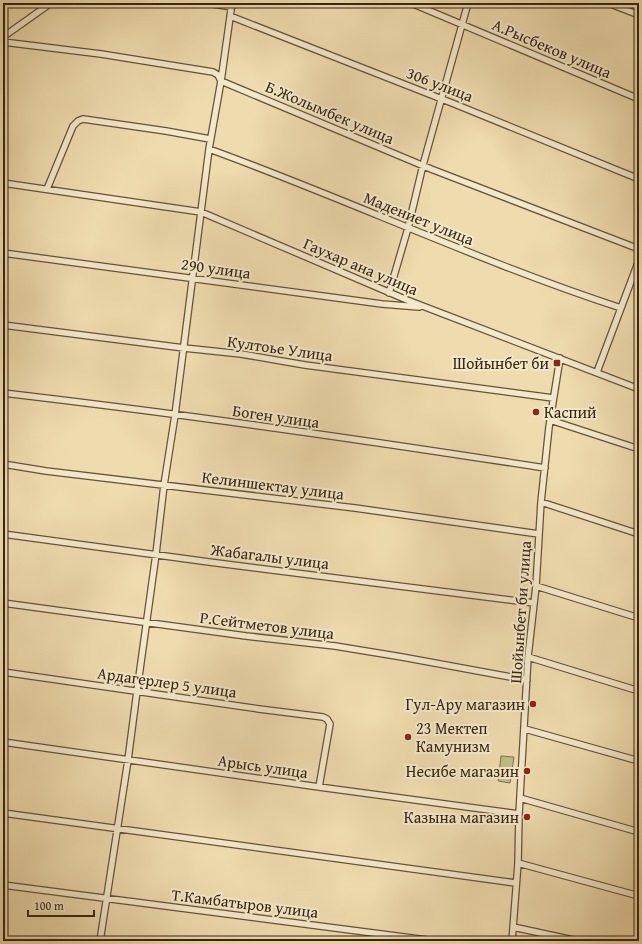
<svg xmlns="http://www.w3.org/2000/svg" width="642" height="944" font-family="'Gentium Book Plus',serif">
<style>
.green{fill:#bfbe86;stroke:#7c724c}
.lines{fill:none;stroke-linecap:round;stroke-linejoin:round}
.minor-casing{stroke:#665238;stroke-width:8}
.minor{stroke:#f4e8ca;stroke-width:5.5}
.poi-dot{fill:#8f2418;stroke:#f4e8ca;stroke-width:1.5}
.labels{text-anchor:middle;stroke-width:4;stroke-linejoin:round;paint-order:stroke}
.street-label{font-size:16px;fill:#382511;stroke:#f4e8ca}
.poi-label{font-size:16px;fill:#382511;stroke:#f4e8ca;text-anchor:end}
</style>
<rect width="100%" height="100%" fill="#eedbae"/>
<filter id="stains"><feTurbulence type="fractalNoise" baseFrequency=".005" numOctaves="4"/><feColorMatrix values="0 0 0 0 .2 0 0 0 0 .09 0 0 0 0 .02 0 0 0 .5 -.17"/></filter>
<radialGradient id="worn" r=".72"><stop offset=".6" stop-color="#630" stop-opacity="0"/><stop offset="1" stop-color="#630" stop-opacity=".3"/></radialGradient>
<!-- green -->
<path class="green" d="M501 756 514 757 510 783 498 781Z"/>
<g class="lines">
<!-- minor casing -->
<g class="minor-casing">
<path id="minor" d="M206 3 232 7
M411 3 639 99
M608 3 639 15
M230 16 452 103 639 179
M3 37 51 3
M3 42 101 54 213 72 218 75 221 81 431 169 639 249
M209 149C347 199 480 262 621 308
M3 183 201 212 407 300 639 389
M47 189 73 126 78 121 83 119 166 131 210 139
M3 253 382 304 419 307
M389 293 408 228 423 165 468 3
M3 325 184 348 241 354 305 365 553 398
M597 372 639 260
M3 393C184 414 365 440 545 468
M550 420 639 449
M3 464 46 471 355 508 539 534
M541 502 639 534
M3 534 209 562 534 603
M536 586 639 618
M3 603 246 636 335 646 402 657 527 680
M528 657 639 691
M3 672 259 709 323 717 327 719 330 724 319 787
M525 729 639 761
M3 742 319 787 519 814
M520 798 639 832
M3 813 516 883
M518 863 639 896
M3 885 435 941
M513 927 578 941
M100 941 128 760 137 691 156 554 164 485 175 415 209 149 221 81 232 3
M512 941 518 863 519 814 528 657 536 586 541 502 549 427 560 358"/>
</g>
<!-- minor -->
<use href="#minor" class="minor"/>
</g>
<!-- markers -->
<g class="poi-dot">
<rect x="553" y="359" width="8" height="8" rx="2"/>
<circle cx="536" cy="412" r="4"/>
<circle cx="533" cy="704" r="4"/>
<circle cx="408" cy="737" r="4"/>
<circle cx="527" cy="771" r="4"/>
<circle cx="527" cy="817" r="4"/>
</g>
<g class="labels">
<!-- street labels -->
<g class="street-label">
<text transform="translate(552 48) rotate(23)" y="6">А.Рысбеков улица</text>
<text transform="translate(440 84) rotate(21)" y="6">306 улица</text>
<text transform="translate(330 112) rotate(23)" y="6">Б.Жолымбек улица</text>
<text transform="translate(419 218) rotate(22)" y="6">Мадениет улица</text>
<text transform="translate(361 266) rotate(23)" y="6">Гаухар ана улица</text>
<text transform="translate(216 268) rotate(8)" y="6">290 улица</text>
<text transform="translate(280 348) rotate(8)" y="6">Култоье Улица</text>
<text transform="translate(276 416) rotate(8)" y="6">Боген улица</text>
<text transform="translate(273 485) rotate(7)" y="6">Келиншектау улица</text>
<text transform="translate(270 556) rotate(7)" y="6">Жабагалы улица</text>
<text transform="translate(520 612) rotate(-86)" y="6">Шойынбет би улица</text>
<text transform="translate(267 625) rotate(7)" y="6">Р.Сейтметов улица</text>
<text transform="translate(167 682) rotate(8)" y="6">Ардагерлер 5 улица</text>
<text transform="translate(263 766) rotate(8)" y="6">Арысь улица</text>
<text transform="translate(245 903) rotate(7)" y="6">Т.Камбатыров улица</text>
</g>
<!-- poi labels -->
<g class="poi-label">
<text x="549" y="369">Шойынбет би</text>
<text x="544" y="418" text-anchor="start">Каспий</text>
<text x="525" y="710">Гул-Ару магазин</text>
<text x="416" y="734" text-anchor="start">23 Мектеп<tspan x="416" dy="18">Камунизм</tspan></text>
<text x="519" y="777">Несибе магазин</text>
<text x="519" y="823">Казына магазин</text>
</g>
</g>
<!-- margin -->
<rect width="642" height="944" fill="none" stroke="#eedbae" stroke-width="16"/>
<rect x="4" y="4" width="634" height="936" fill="none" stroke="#382511" stroke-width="2"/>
<rect x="8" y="8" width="626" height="928" fill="none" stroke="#382511"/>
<!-- scale -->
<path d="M28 910v6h66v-6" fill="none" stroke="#382511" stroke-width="2"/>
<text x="34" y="910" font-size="12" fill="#382511" stroke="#f4e8ca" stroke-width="3" paint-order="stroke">100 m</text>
<rect width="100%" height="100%" filter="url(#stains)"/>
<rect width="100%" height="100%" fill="url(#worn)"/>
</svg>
